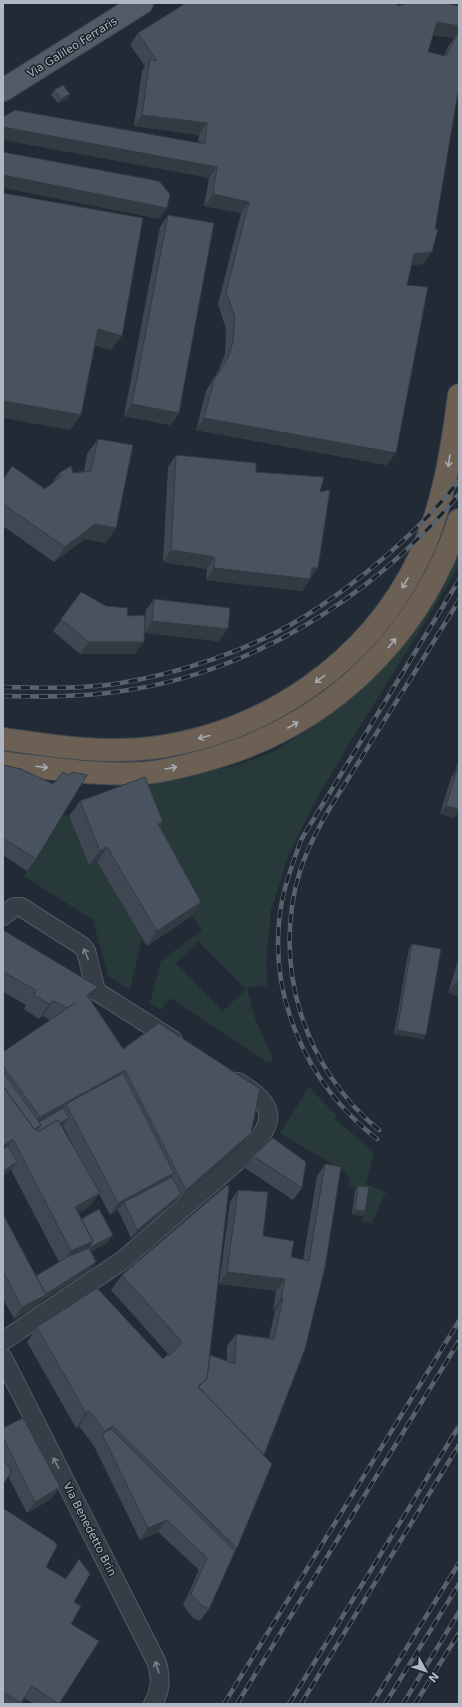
<svg xmlns="http://www.w3.org/2000/svg" width="462" height="1707" font-family="'DejaVu Sans',sans-serif">
<style>
.green{fill:#273938;fill-rule:evenodd}
.lines{fill:none;stroke-linecap:round;stroke-linejoin:round}
.minor-casing{stroke:#525b63;stroke-width:20}
.major-casing{stroke:#3e464f;stroke-width:24}
.highway-casing{stroke:#3f4850;stroke-width:24}
.minor{stroke:#353d46;stroke-width:18}
.major{stroke:#535c66;stroke-width:22}
.highway{stroke:#6b6053;stroke-width:22}
.rail-casing{stroke:#57626d;stroke-width:4.5}
.rail{stroke:#1a222a;stroke-width:3;stroke-dasharray:9;stroke-linecap:butt}
.wall{fill:#3e4752;fill-rule:evenodd}
.shaded-wall{fill:#323a42}
.building{fill:#48535f;stroke:#323a42}
.oneway{stroke:#a5abb1}
.oneway2{stroke:#78818a}
.labels{text-anchor:middle;stroke-width:3;stroke-linejoin:round;paint-order:stroke}
.street-label{font-size:11px;fill:#afb8c2;stroke:#1a222a}
</style>
<rect width="100%" height="100%" fill="#222b35"/>
<!-- green -->
<path class="green" d="M459 550V567L348 746 314 804 289 854 271 910 266 963 268 985 247 988 256 1021 273 1058 272 1062H267L170 998 161 1010 150 1003 161 961 202 930 192 916 190 917 141 789C176 774 216 773 252 760 277 752 299 736 320 721 382 677 432 621 459 550ZM198 941 246 989 223 1011 176 963Z
M62 815 69 816 89 865 97 862 142 938 130 990 108 976 93 920 24 876Z
M309 1087 337 1116 335 1119 374 1152 366 1184 386 1192 371 1223 362 1221 367 1192 348 1186 351 1179 342 1170 280 1133Z"/>
<g class="lines">
<!-- minor casing -->
<g class="minor-casing">
<path id="minor" d="M3 916 14 907H21L82 946 86 951 96 991
M72 984 79 988 96 991 173 1040
M3 1341 123 1260 248 1152C278 1119 275 1105 238 1082
M3 1358 157 1663C161 1679 161 1690 153 1704"/>
</g>
<!-- major casing -->
<g class="major-casing">
<path id="major" d="M3 90 142 3"/>
</g>
<!-- highway casing -->
<g class="highway-casing">
<path id="highway" d="M3 739C52 746 102 754 152 748 265 733 369 663 419 558 443 508 452 450 459 395
M3 763C50 768 97 776 145 773 167 771 189 765 210 759 329 725 420 638 459 520"/>
</g>
<!-- minor -->
<use href="#minor" class="minor"/>
<!-- major -->
<use href="#major" class="major"/>
<!-- highway -->
<use href="#highway" class="highway"/>
<!-- rail casing -->
<g class="rail-casing">
<path id="rail" d="M3 687C40 688 78 689 115 684 178 674 248 651 302 618 360 582 416 534 459 481
M3 696C41 697 78 697 115 692 249 675 374 597 459 494
M379 1130C304 1069 271 964 300 871 313 831 338 795 360 760 393 706 427 654 459 600
M377 1139C305 1083 265 991 282 901 286 880 294 860 301 840L459 580
M224 1704 459 1321
M237 1704 459 1341
M289 1704 459 1426
M301 1704 459 1445
M372 1704 459 1563
M385 1704 459 1584
M403 1704 459 1612
M415 1704 459 1633"/>
</g>
<!-- rail -->
<use href="#rail" class="rail"/>
</g>
<!-- wall -->
<path class="wall" d="M398 6H459V86L435 229 432 252 423 264 411 265 407 285 387 465 196 430 206 391 219 369 225 354 226 329 218 304 241 213 204 206 209 178 198 142 199 135 134 126 142 71 145 66 130 45 138 33ZM433 35 454 38 449 45 444 56 428 52Z
M54 90 70 94 67 99 58 103 51 95Z
M168 215 171 425 124 416 160 227Z
M98 439 106 543 85 539 54 562 3 526V478L12 466 45 489 52 483 59 473H73L84 471 87 454Z
M176 455 256 472 320 492 310 579 302 591 206 580 207 569 163 562 168 467Z
M81 592 106 606 127 616 145 621 146 610 154 599 219 641 144 633 135 654H80L53 631Z
M459 759V811L454 818 440 814 451 778 456 771H455Z
M3 765 36 859 27 871 3 855Z
M80 801 163 822 160 826 201 902 190 917 147 946 97 862 89 865 69 816Z
M3 930 90 999 123 1049 241 1148 176 1204 175 1203 131 1238 118 1210 110 1215 99 1194 89 1207 78 1214 81 1219 107 1243 91 1252 90 1270 40 1302 37 1306 14 1319 3 1299V1217L36 1276 59 1262 11 1170 3 1176V1052L50 1020 43 1016 39 1019 24 1009 26 1005 3 992ZM63 1126 77 1153 62 1127Z
M412 944 426 1035 423 1039 394 1034 409 948Z
M459 957V996L448 993Z
M253 1156 302 1188 293 1200 245 1168Z
M325 1164 341 1167 264 1455 237 1548 235 1551 209 1609 200 1621 193 1618 183 1605 199 1570 158 1532 140 1540 94 1446 79 1426 76 1428 27 1342 37 1327 163 1359 169 1356V1355L111 1290 122 1275 210 1355 227 1361V1346L236 1334 269 1338 275 1311 273 1310 276 1291 219 1284 230 1202 238 1190 263 1236 291 1257 303 1260 317 1176Z
M358 1186 362 1216 352 1214 355 1190Z
M3 1428 60 1487 51 1499 27 1513 8 1476 3 1485Z
M3 1508 46 1567 65 1579 79 1559 74 1602 71 1624 99 1641 59 1704H34L24 1698 20 1704H3Z"/>
<!-- shaded-wall -->
<path class="shaded-wall" d="M437 22 459 26V39L458 33 454 38 428 34Z
M70 94 67 99 58 103 61 99Z
M142 115 207 123 199 135 134 126Z
M3 127 217 167 209 178 3 140Z
M3 175 167 208 159 219 3 188Z
M213 194 249 202 241 213 204 206Z
M432 252 423 264 406 265 414 254Z
M98 329 122 336 111 350 88 344Z
M3 401 81 415 70 430 3 418Z
M132 404 179 413 171 425 124 416Z
M204 418 396 453 387 465 196 430Z
M95 524 116 528 106 543 85 539 54 562 65 547Z
M171 550 215 557 207 569 163 562Z
M214 568H318L302 591 206 580Z
M152 621 228 629 219 641 144 633Z
M89 642H144L135 654H80Z
M458 767H459V772L457 770 456 771H455Z
M446 806 459 809V811L454 818 440 814Z
M163 822 153 836 158 824Z
M107 847 97 862 89 865 100 851Z
M201 902 190 917 147 946 157 931Z
M459 979V996L448 993Z
M98 987 88 1002 87 995Z
M53 1001 43 1016 39 1019 49 1004Z
M397 1030 426 1035 423 1039 394 1034Z
M125 1070 115 1085 66 1104 58 1116 32 1137 35 1123 40 1117Z
M69 1118 63 1126 28 1146 34 1138Z
M251 1133 241 1148 176 1204 186 1190Z
M13 1139 3 1153V1146Z
M17 1162 11 1170 3 1176V1171Z
M174 1173 166 1185 124 1202 118 1210 110 1215 118 1203Z
M100 1193 89 1207 64 1222 75 1207Z
M181 1194 175 1202 131 1238 137 1230Z
M355 1210 365 1211 362 1216 352 1214Z
M113 1235 107 1243 83 1256 61 1265 71 1251 93 1241Z
M96 1262 90 1270 40 1302 37 1306 14 1319 22 1307Z
M227 1272 285 1279 276 1291 219 1284Z
M281 1299H283L275 1311 273 1310Z
M89 1411 79 1426 76 1428 86 1413Z
M113 1426 104 1438 102 1434 105 1431Z
M60 1487 51 1499 27 1513 35 1502Z
M167 1520 158 1532 140 1540 148 1528Z"/>
<!-- building -->
<path class="building" d="M186 3H396L398 6 407 3H445L459 6V26L437 22 428 52 446 56 458 33H459V86L435 229H438L432 252 414 254 407 285 428 287 396 453 204 418 214 380 228 358 233 342 235 317 226 292 249 202 213 194 217 167 3 127V117L15 110 205 144 207 123 142 115 150 59 157 61 138 33Z
M63 85 70 94 61 99 54 90Z
M3 152 159 181 170 194 167 208 3 175Z
M3 193 143 218 122 336 98 329 81 415 3 401Z
M168 215 214 223 179 413 132 404Z
M98 439 133 445 116 528 95 524 65 547 3 504V480L12 466 45 489 61 476 59 473 71 466 73 473 91 471Z
M176 455 256 463V472L324 477 320 492 330 490 318 568H312L310 579 214 568 215 557 171 550Z
M81 592 106 606 128 608 127 616 145 615 144 642H89L61 619Z
M154 599 230 608 228 629 152 621Z
M3 765 21 769 53 784 63 772 69 775 72 772 87 775 36 859 3 838Z
M457 770H459V809L446 806Z
M145 777 163 822 158 824 201 902 157 931 107 847 100 851 80 801Z
M3 930 98 987 87 995 123 1049 159 1023 260 1089 251 1133 186 1190 125 1070 40 1117 3 1066V1052L75 1003 67 1008 53 1001 49 1004 34 995 36 990 3 972Z
M412 944 441 949 426 1035 397 1030Z
M3 1072 41 1125 35 1129H34L3 1086Z
M123 1073 174 1173 118 1203 66 1104Z
M3 1086 34 1129 39 1131 58 1120 100 1193 75 1207 93 1241 71 1251 13 1139 3 1146Z
M64 1108 69 1118 60 1123 58 1120 39 1131 36 1130 39 1128 41 1125 39 1122Z
M273 1138 306 1162 302 1188 253 1156Z
M8 1146 17 1162 3 1171V1149Z
M325 1164 341 1167 325 1267 305 1349 264 1455 198 1387 205 1381 207 1379 210 1355 235 1364 236 1334 274 1339 283 1299H281L285 1279 227 1272 238 1190 268 1192 263 1236 294 1241 291 1257 309 1261Z
M172 1177 181 1194 137 1230 124 1202Z
M227 1185 229 1187 207 1379 198 1386 272 1464 237 1548 113 1426 105 1431 89 1411 86 1413 37 1327 97 1288 163 1359 168 1354 169 1356 182 1342 122 1275Z
M358 1186 369 1187 365 1211 355 1210Z
M99 1209 113 1235 89 1248 93 1241 81 1219Z
M4 1216 46 1295 22 1307 3 1271V1234H4L3 1231V1217Z
M89 1248 96 1262 46 1294 36 1276 67 1257Z
M23 1418 60 1487 35 1502 3 1437V1428Z
M111 1429 235 1551 209 1609 202 1606 191 1594 207 1558 167 1520 148 1528 102 1434Z
M3 1461 9 1467 11 1472 3 1485Z
M3 1508 55 1542 57 1546 46 1567 66 1579 79 1559 90 1574 74 1602 81 1606 71 1624 99 1641 59 1704 32 1686 21 1703 3 1692Z"/>
<!-- one-way arrows -->
<defs><path id="oneway-shaft" d="M-6 0H5M1.5-3L5.5 0L1.5 3" fill="none" stroke-width="1.6" stroke-linecap="round" stroke-linejoin="round"/></defs>
<g class="oneway">
<use href="#oneway-shaft" transform="translate(449 461) rotate(98)"/>
<use href="#oneway-shaft" transform="translate(405 583) rotate(121)"/>
<use href="#oneway-shaft" transform="translate(392 643) rotate(-52)"/>
<use href="#oneway-shaft" transform="translate(320 679) rotate(143)"/>
<use href="#oneway-shaft" transform="translate(293 725) rotate(-30)"/>
<use href="#oneway-shaft" transform="translate(204 737) rotate(165)"/>
<use href="#oneway-shaft" transform="translate(42 767) rotate(7)"/>
<use href="#oneway-shaft" transform="translate(171 768) rotate(-10)"/>
</g>
<g class="oneway2">
<use href="#oneway-shaft" transform="translate(86 954) rotate(-112)"/>
<use href="#oneway-shaft" transform="translate(56 1463) rotate(-117)"/>
<use href="#oneway-shaft" transform="translate(157 1667) rotate(-108)"/>
</g>
<g class="labels">
<!-- street labels -->
<g class="street-label">
<text transform="translate(72 47) rotate(-32)" y="4">Via Galileo Ferraris</text>
<text transform="translate(90 1529) rotate(63)" y="4">Via Benedetto Brin</text>
</g>
</g>
<!-- border -->
<rect width="462" height="1707" fill="none" stroke="#afb8c2" stroke-width="8"/>
<!-- north arrow -->
<g transform="translate(426 1671) rotate(129)" stroke="#1a222a" stroke-width="3" paint-order="stroke">
<path d="M0-3L7 15L0 10L-7 15Z" fill="#afb8c2"/>
<text y="-6" font-size="11" font-weight="bold" text-anchor="middle" fill="#afb8c2">N</text>
</g>
</svg>
